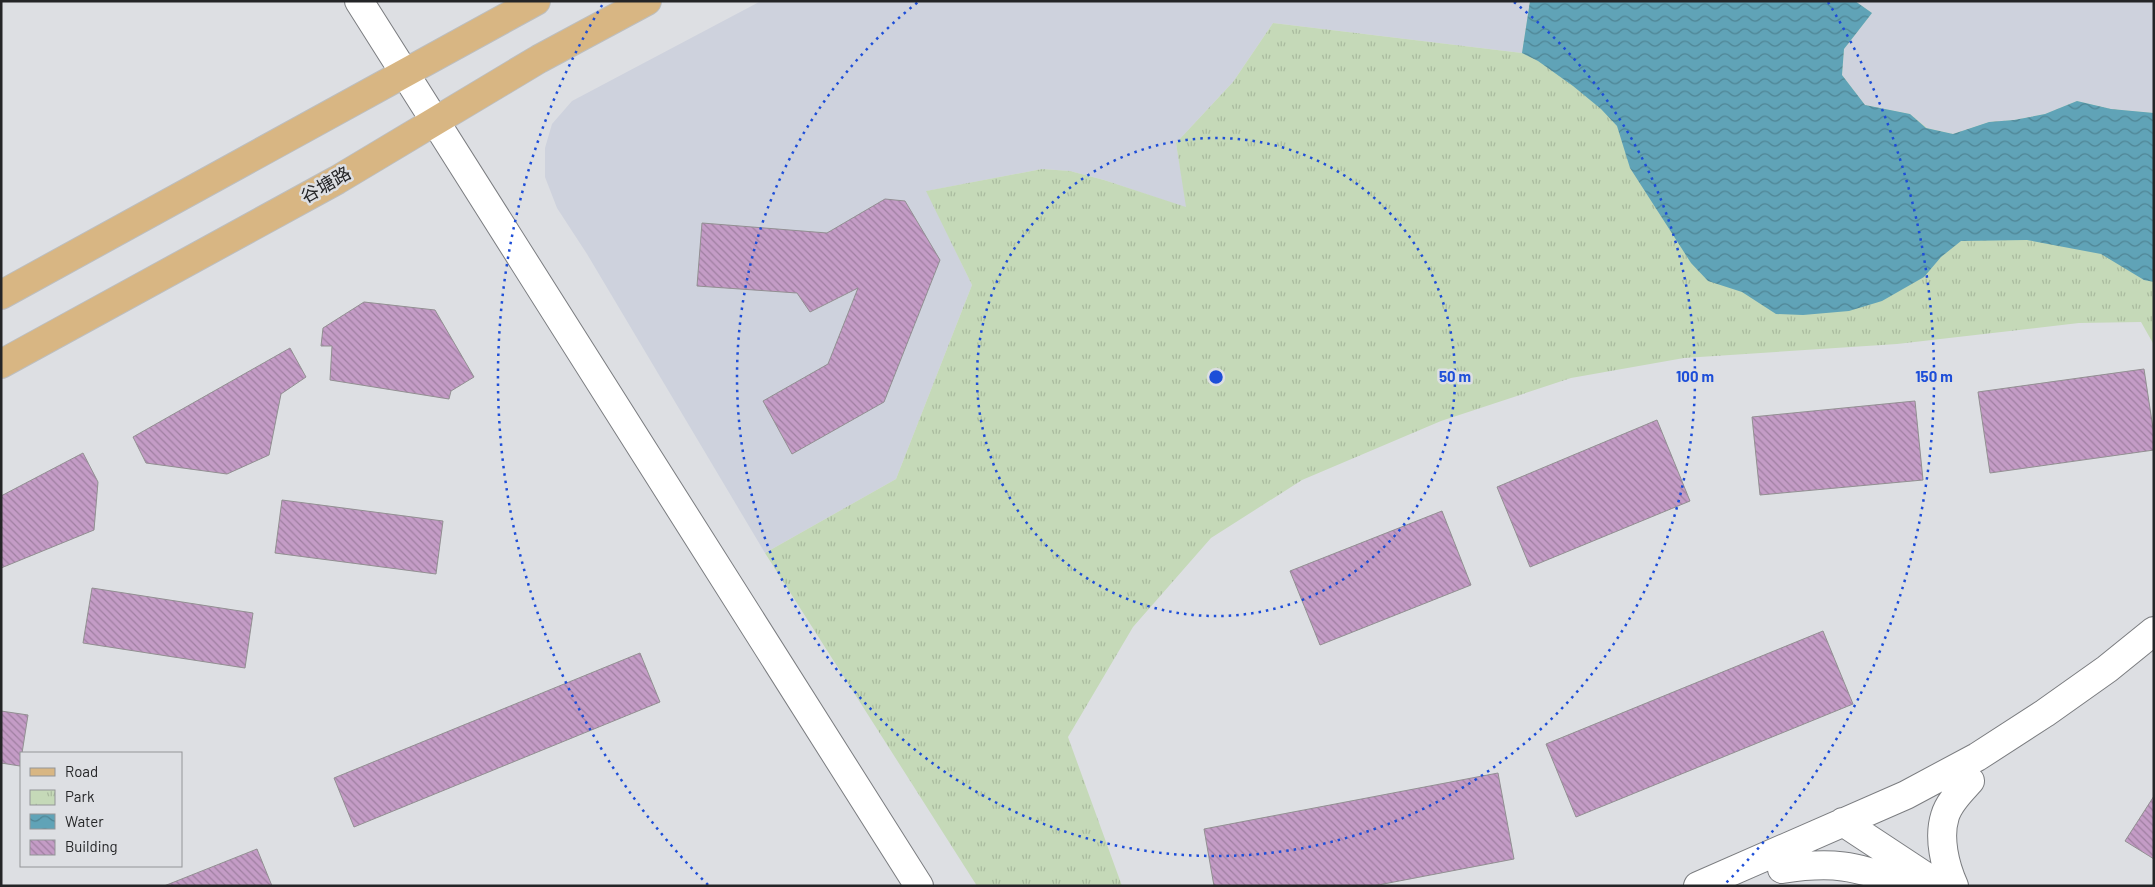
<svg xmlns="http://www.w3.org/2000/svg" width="2155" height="887" font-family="Barlow,'Noto Sans SC',sans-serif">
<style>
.built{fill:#ced2dd}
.park{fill:url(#park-tufts)}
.water{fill:url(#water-waves)}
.building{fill:url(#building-back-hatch);stroke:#928f92}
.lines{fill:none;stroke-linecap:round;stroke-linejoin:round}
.minor-casing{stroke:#7b7d80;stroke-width:30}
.major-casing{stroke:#bdbebe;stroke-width:30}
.minor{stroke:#fff;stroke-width:28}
.major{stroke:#d8b683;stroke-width:28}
.ring{fill:none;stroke:#1d4ed8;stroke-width:2.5;stroke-dasharray:2.5 5}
.labels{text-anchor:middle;stroke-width:5;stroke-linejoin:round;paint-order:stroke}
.street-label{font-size:18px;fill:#242527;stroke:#dddfe3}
.centre{fill:#1d4ed8;stroke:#dddfe3;stroke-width:2.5}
.ring-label{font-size:15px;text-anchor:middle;font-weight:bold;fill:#1d4ed8;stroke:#dddfe3;stroke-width:5;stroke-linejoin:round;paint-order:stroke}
</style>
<defs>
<pattern id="park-tufts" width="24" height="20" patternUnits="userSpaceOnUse" patternTransform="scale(1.25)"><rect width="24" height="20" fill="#c5d9b8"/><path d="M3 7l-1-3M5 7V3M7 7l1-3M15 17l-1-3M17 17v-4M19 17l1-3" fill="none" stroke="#a9ba9e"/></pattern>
<pattern id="water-waves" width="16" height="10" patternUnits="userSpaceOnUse" patternTransform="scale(1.25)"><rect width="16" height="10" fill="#60a3b7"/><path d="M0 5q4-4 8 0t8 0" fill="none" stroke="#4f8595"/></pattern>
<pattern id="building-back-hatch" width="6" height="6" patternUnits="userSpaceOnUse" patternTransform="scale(1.25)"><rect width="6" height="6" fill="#c49cc6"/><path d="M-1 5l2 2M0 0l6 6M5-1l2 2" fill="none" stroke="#9f7fa1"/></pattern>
</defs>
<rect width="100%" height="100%" fill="#dddfe3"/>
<!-- built -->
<path class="built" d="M761 1H1530L1522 53 1273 23 1233 82 1176 143 1187 208 1104 180 1070 171 1042 169 927 191 972 285 896 479 765 553 587 254 557 208 545 177V148L552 124 572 101Z
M1855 1H2154V113L2111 109 2077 101 2045 114 2014 120 1989 122 1953 134 1926 128 1910 114 1865 105 1842 75 1844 49 1871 13Z"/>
<!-- park -->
<path class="park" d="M1530 1H1855L1872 13 1844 49 1842 75 1865 105 1910 114 1927 128 1953 134 1989 122 2014 120 2045 114 2077 101 2111 109 2154 113V345L2141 322 2079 323 1897 344 1684 358 1571 378 1441 421 1302 480 1211 538 1133 627 1068 737 1122 886H977L765 553 896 479 972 285 926 191 1042 169 1070 171 1104 180 1186 207 1176 143 1233 82 1273 23 1522 53Z"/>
<!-- water -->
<path class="water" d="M1530 1H1855L1872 13 1844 49 1842 75 1865 105 1910 114 1926 128 1953 134 1989 122 2014 120 2045 114 2077 101 2111 109 2154 113V282L2144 280 2101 254 2027 240 1961 241 1941 257 1924 277 1882 301 1849 311 1803 315 1776 314 1742 292 1708 281 1691 263 1630 168 1617 126 1601 109 1573 86 1538 61 1522 53Z"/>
<!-- building -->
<path class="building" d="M885 199 905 201 940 260 884 402 792 454 763 401 828 364 858 288 810 312 797 293 697 286 702 223 827 233Z
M364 302 435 310 474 377 451 391 449 399 330 380 332 346H321L323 328Z
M290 348 306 377 281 394 269 455 227 474 146 463 133 437Z
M2144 369 2154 435V450L1990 473 1978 392Z
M1915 401 1923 480 1760 495 1752 417Z
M1657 420 1690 501 1530 567 1497 487Z
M83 453 98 482 94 530 1 568V496Z
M282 500 443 521 436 574 275 553Z
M1442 511 1471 585 1320 645 1290 571Z
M92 588 253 613 245 668 83 643Z
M1823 631 1853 704 1576 817 1546 744Z
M640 653 660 702 354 827 334 778Z
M1 711 28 715 20 766 1 763Z
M1498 773 1514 859 1373 886H1214L1204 829Z
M2154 796V859L2125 841Z
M257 849 272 886H164Z"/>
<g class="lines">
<!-- minor casing -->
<g class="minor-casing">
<path id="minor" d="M359 1 919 886
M1843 822 1940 886
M1782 869C1833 861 1854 866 1902 882
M1698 886 1906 795 1977 757 2045 713 2107 669 2154 631
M1954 886C1945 866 1938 838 1945 816 1949 802 1961 791 1970 781"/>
</g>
<!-- major casing -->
<g class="major-casing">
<path id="major" d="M1 295 536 1
M1 364 337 180 539 59 647 1"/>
</g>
<!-- minor -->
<use href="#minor" class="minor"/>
<!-- major -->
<use href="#major" class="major"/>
</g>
<!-- distance rings -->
<g class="ring">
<circle cx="1216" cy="377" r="239"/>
<path d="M1514 2A479 479 0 1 1 918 2"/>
<path d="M708 885A718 718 0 0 1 604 2M1828 2A718 718 0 0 1 1724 885"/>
</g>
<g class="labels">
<!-- street labels -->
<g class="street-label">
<text transform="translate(326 185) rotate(-30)" y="6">谷塘路</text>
</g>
</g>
<circle cx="1216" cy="377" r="8" class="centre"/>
<g class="ring-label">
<text x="1455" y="382">50 m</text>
<text x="1695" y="382">100 m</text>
<text x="1934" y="382">150 m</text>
</g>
<!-- border -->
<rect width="2155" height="887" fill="none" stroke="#242527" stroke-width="5"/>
<!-- legend -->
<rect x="20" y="752" width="162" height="115" fill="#dddfe3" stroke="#939598"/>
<rect x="30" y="768" width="25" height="8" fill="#d8b683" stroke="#939598"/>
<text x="65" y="777" font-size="15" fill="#242527">Road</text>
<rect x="30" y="790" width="25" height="15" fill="url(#park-tufts)" stroke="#939598"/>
<text x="65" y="802" font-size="15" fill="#242527">Park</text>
<rect x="30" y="814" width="25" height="15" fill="url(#water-waves)" stroke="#939598"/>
<text x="65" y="827" font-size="15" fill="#242527">Water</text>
<rect x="30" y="840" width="25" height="15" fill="url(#building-back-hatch)" stroke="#939598"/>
<text x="65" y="852" font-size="15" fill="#242527">Building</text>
</svg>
